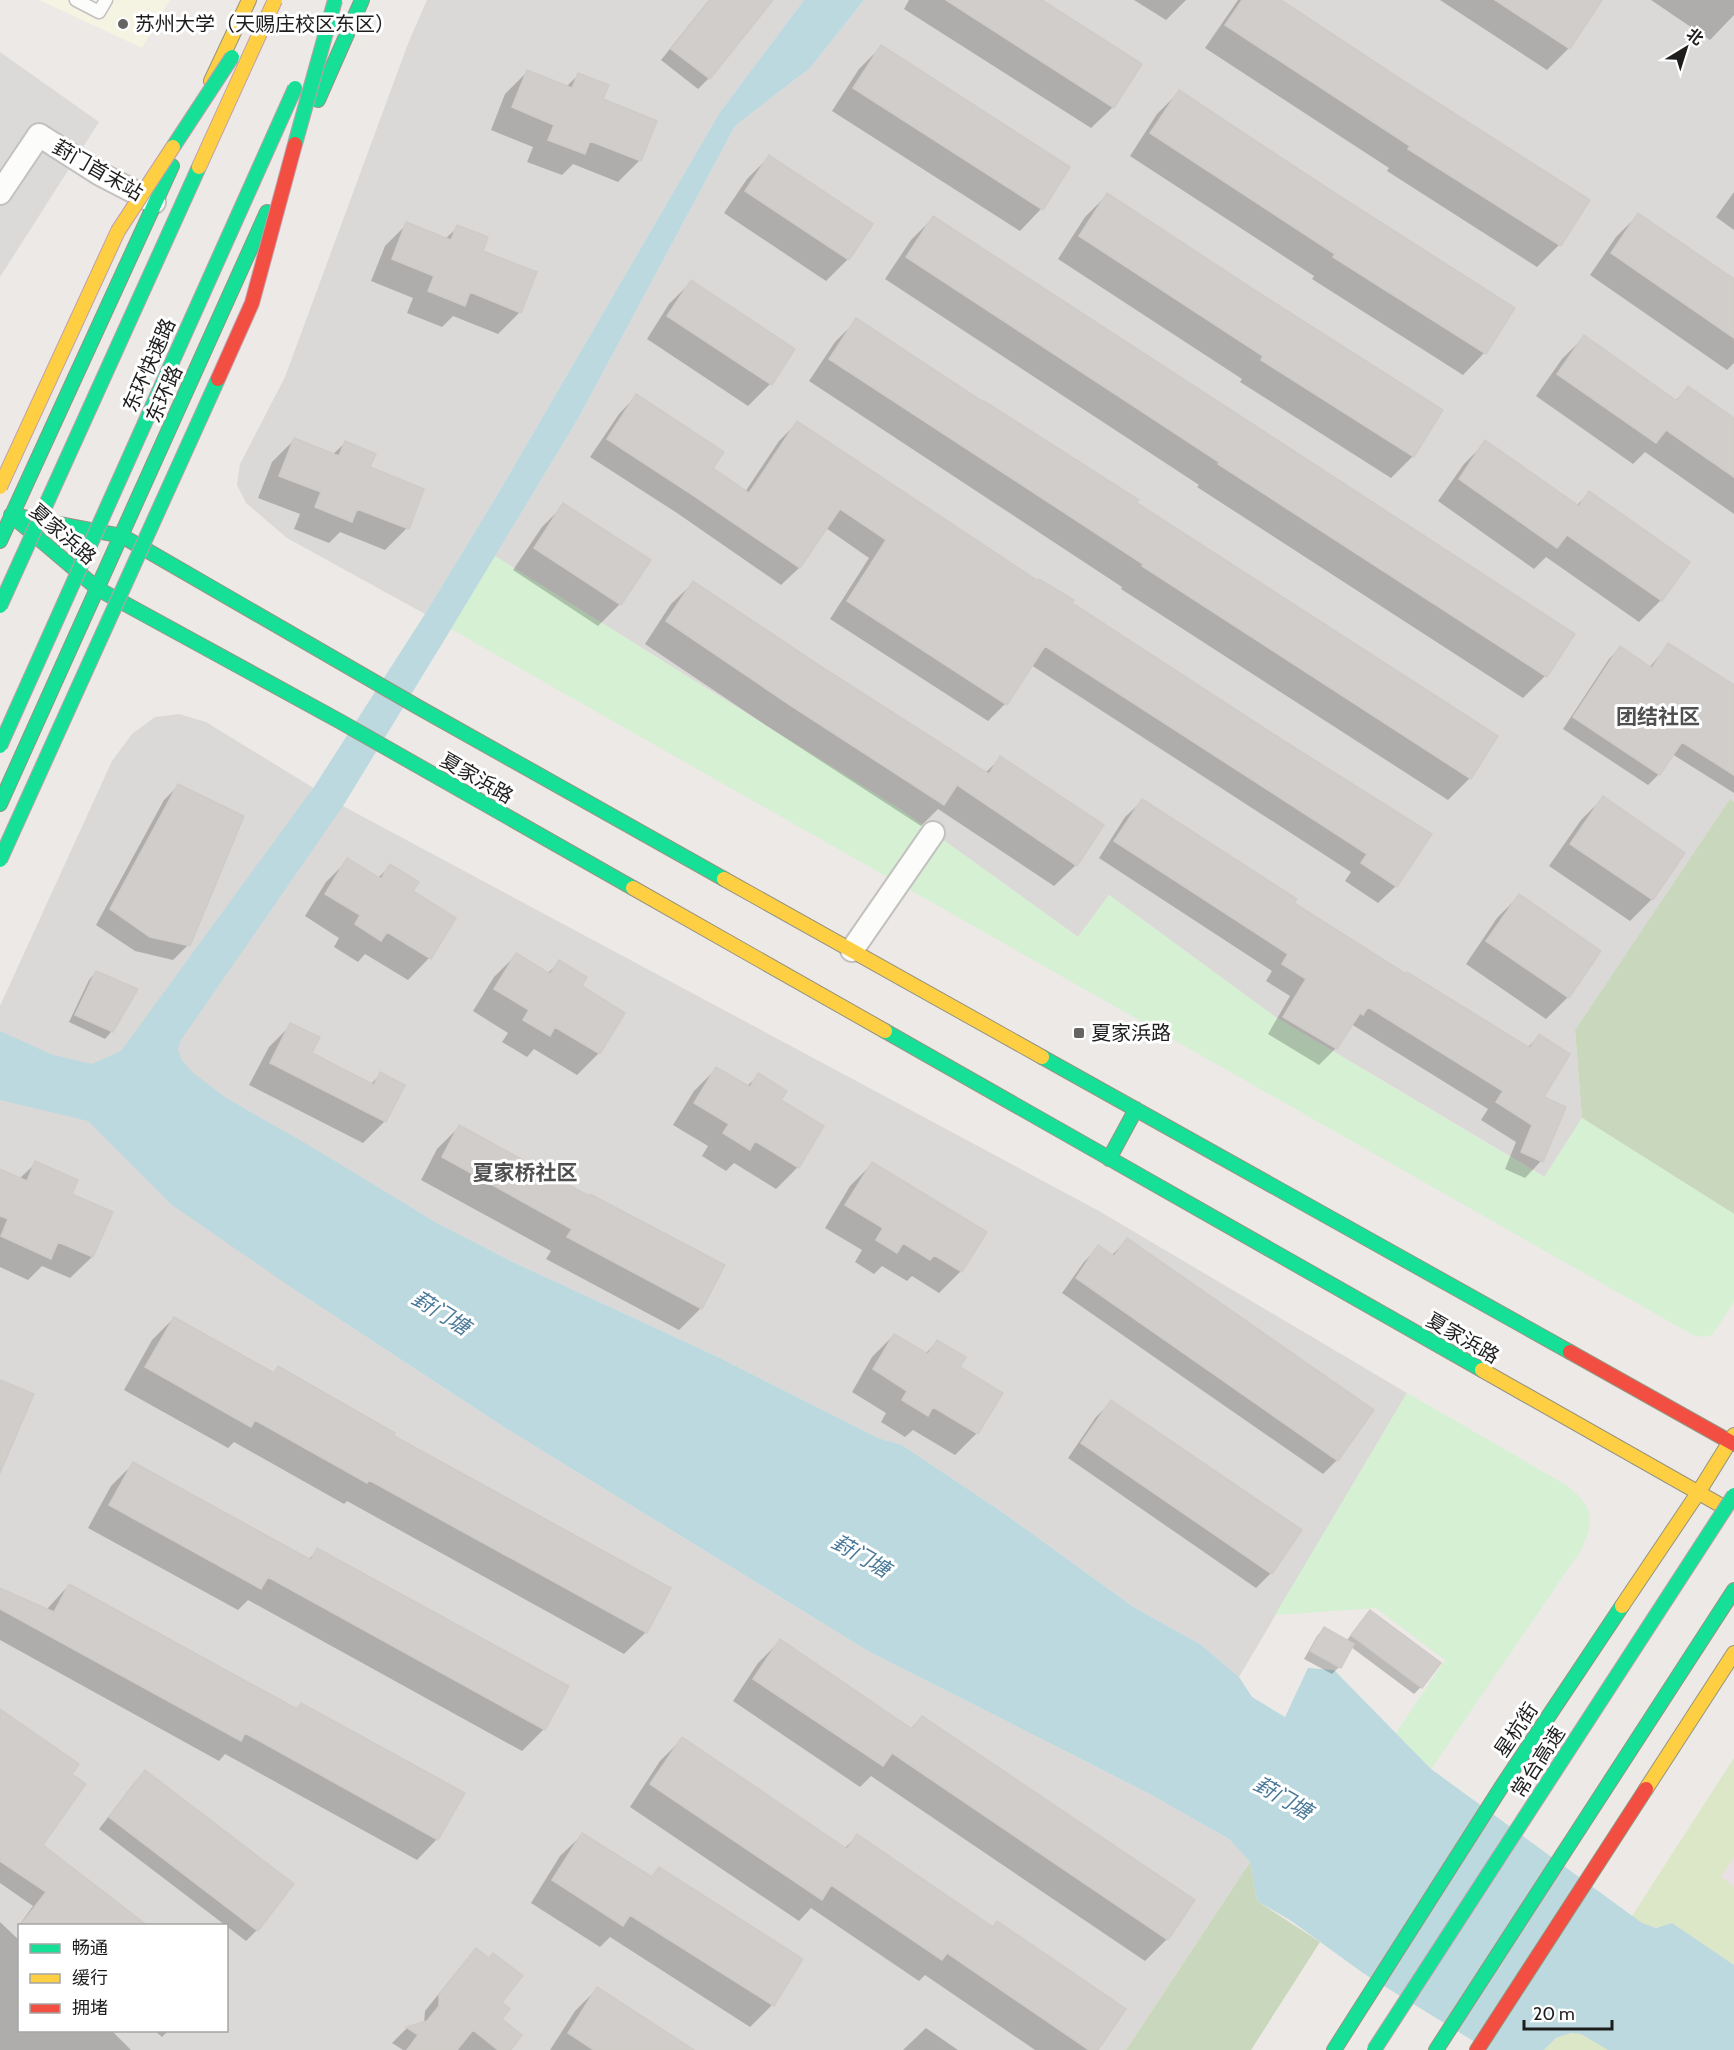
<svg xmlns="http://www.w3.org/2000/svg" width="1734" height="2050" font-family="Cabin,'Noto Sans SC',sans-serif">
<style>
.residential{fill:#dbd9d7;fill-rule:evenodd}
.industrial{fill:#e9dfe5}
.education{fill:#f5f3e2}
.grass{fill:#dbe7c6}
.forest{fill:#c9d8bc}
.park{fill:#d5f0d2}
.parking{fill:#dcdad9}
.water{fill:#bbd9de}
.shadow{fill:#0003}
.building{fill:#d0cdcb;stroke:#cfcbc8;stroke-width:1.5}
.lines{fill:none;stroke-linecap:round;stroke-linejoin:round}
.lane-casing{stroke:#c3c1c0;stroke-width:15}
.street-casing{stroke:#c3c1c0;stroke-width:26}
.fast-casing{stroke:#95947f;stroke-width:16}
.slow-casing{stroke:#95947f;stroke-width:16}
.jam-casing{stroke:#95947f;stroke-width:16}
.lane{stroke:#fcfcfb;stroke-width:12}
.street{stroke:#fcfcfb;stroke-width:22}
.fast{stroke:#16e098;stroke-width:14}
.slow{stroke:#ffcf43;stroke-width:14}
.jam{stroke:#f24e42;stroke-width:14}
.fast-bridge-casing{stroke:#bf9fab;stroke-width:16;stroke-linecap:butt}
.slow-bridge-casing{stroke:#bf9fab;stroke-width:16;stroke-linecap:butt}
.jam-bridge-casing{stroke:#bf9fab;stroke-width:16;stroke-linecap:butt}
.fast-bridge{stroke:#16e098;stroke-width:14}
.slow-bridge{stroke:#ffcf43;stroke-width:14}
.jam-bridge{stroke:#f24e42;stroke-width:14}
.poi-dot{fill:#656463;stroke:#fff;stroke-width:2}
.labels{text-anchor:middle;stroke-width:6;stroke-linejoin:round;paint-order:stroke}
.poi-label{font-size:20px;fill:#1d1d1d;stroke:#fff;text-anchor:start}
.street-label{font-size:20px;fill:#1d1d1d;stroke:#fff}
.neighbourhood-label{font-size:21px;font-weight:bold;fill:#505050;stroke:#fff}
.water-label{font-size:21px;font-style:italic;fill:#497899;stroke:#fff}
</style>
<rect width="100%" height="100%" fill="#ece9e6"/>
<!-- residential -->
<path class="residential" d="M427 0H804L720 112 496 497 425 614 287 538 246 503 237 485 240 464 285 377 409 41Z
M864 0H1734V802L1730 800 1575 1030 1582 1118 1545 1177 1274 1016 1109 895 1078 937 903 811 495 556 579 417 735 126 810 68Z
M179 714 206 722 343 806 1099 1211 1407 1393 1239 1677 1200 1644 1135 1608 1002 1512 902 1445 878 1438 718 1357 515 1263 437 1223 244 1108 298 1292 507 1429 868 1651 1146 1792 1229 1839 1250 1862 1126 2050H0V1006L112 761 132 734 155 717ZM20 1926H226V2030H20Z"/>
<!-- industrial -->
<path class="industrial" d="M1734 1857V1887L1721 1878Z"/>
<!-- education -->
<path class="education" d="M39 0H170L142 48Z"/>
<!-- grass -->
<path class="grass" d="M1734 1758V1857L1721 1877 1734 1887V1965L1672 1923C1652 1930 1649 1929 1632 1916Z
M1571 2033 1581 2034 1608 2050H1544L1556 2038Z"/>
<!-- forest -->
<path class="forest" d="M1730 799 1734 802V1214L1582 1118 1575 1030Z
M1250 1862 1257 1901 1320 1942 1251 2050H1126Z"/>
<!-- park -->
<path class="park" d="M495 556 903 811 1078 937 1109 895 1274 1016 1544 1177 1582 1118 1734 1214V1302L1712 1335 1704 1337 1693 1335 451 629Z
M1407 1393 1566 1485C1594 1507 1595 1518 1581 1550L1431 1769 1396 1733 1445 1660 1376 1608 1275 1615Z"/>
<!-- parking -->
<path class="parking" d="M0 52 99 122 0 277Z"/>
<!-- water -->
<path class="water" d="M804 0H864L810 68 735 126 579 417 451 629 343 806 181 1040 178 1049 181 1059 192 1072 226 1098 305 1143 437 1223 515 1263 718 1357 878 1438 902 1445 1002 1512 1135 1608 1200 1644 1239 1677 1252 1697 1285 1717 1308 1668 1334 1670 1431 1769 1642 1923 1656 1928 1672 1923 1734 1965V2050H1608L1581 2034 1571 2033 1556 2038 1544 2050H1488L1363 1973 1290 1920 1257 1901 1250 1862 1229 1839 1146 1792 868 1651 507 1429 298 1292 172 1205 88 1121 0 1100V1031L53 1055 92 1064 121 1051 314 787 425 614 496 497 720 112Z"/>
<!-- shadow -->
<path class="shadow" d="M709 0H771L709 78 698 89 661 60Z
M909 0H1040L1113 107 1091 128 904 9Z
M1134 0H1186L1166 20Z
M1238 0H1278L1559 245 1537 267 1387 171 1389 168 1205 48Z
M1440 0H1586L1596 7 1569 48 1547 70Z
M1651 0H1734V15L1710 40Z
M881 47 1041 209 1020 231 832 111 859 69Z
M527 72 566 87 578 75 601 100 640 160 618 182 573 164 562 175 527 162 533 147 491 130 505 94Z
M1179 92 1484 353 1463 375 1312 279 1314 276 1130 156 1157 114Z
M769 157 848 259 826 281 724 213 747 179Z
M1734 192V230L1716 217Z
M1107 195 1413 456 1391 478 1240 382 1242 379 1058 259 1085 217Z
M1638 215 1734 281V363L1727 370 1590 275 1616 237Z
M933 218 1573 635 1545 676 1523 698 1197 487 1199 485 885 279 911 240Z
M407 224 445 239 458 227 481 252 520 312 498 334 453 316 442 327 407 313 413 298 371 281 385 246Z
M691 282 793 350 770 384 748 406 647 339 669 304Z
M857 320 1135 503 1470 778 1448 800 1121 589 1122 587 809 381 835 342Z
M1584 337 1675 401 1688 388 1734 420V514L1645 452 1633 464 1536 396 1562 359Z
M636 396 711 469 745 492 779 441 797 423 1280 740 1396 886 1378 903 1345 881 1351 872 1031 665 1005 704 988 721 830 619 869 558 826 528 799 568 781 585 677 513 590 457 619 414Z
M294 440 332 455 345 443 368 468 407 528 385 550 340 532 329 543 294 529 300 514 258 498 272 462Z
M1486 442 1576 506 1589 493 1661 600 1639 622 1546 557 1534 569 1438 501 1464 464Z
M564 505 620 604 598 626 513 570 542 527Z
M693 583 816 664 985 773 1001 758 1076 865 1054 886 938 809 921 826 767 726 645 644 671 604Z
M1668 645 1734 710V793L1672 754 1659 774 1648 785 1563 729 1609 659 1620 648 1649 668Z
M179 785 188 945 173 960 135 951 96 925 164 800Z
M1603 798 1683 854 1652 899 1630 921 1549 866 1581 820Z
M1142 801 1292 903 1406 975 1527 1048 1539 1036 1542 1097 1541 1161 1525 1178 1505 1169 1516 1142 1481 1120 1488 1109 1351 1024 1336 1048 1319 1065 1268 1034 1290 996 1266 981 1272 971 1099 858 1125 817Z
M348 860 378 878 390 866 411 892 454 918 429 958 408 980 365 954 358 962 334 947 339 938 305 916 326 882Z
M1519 896 1599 952 1568 997 1546 1019 1466 964 1497 918Z
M516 955 547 974 559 962 580 987 623 1013 599 1053 577 1075 534 1049 527 1057 502 1042 508 1033 473 1011 494 977Z
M96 972 112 1031 105 1039 69 1022 89 980Z
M291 1025 310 1054 370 1085 381 1074 385 1121 363 1143 249 1085 269 1047Z
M716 1069 746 1087 759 1075 779 1101 798 1167 776 1189 734 1163 726 1171 702 1156 708 1146 673 1125 694 1091Z
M459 1127 701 1308 679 1330 546 1259 551 1251 421 1180 437 1149Z
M36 1163 70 1195 92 1257 70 1278 42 1266 28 1280 0 1267V1171L19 1179Z
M872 1164 961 1271 939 1293 912 1276 907 1281 882 1266 874 1274 855 1262 862 1250 825 1228 850 1186Z
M1127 1240 1337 1460 1323 1474 1062 1293 1084 1262 1098 1247 1111 1256Z
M174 1318 272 1374 278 1368 392 1436 646 1632 624 1654 347 1501 344 1504 234 1442 228 1448 124 1390 152 1340Z
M894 1335 925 1354 937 1342 958 1367 1001 1393 977 1433 955 1455 913 1430 905 1437 881 1422 886 1413 852 1392 872 1357Z
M1111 1402 1271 1573 1256 1588 1068 1458 1096 1417Z
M133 1464 308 1560 318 1550 544 1729 522 1751 248 1600 238 1610 88 1528 111 1486Z
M69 1585 296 1710 301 1705 437 1839 417 1860 225 1754 219 1761 0 1640V1590L46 1610Z
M1370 1612 1421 1687 1414 1694 1351 1647 1339 1667 1332 1674 1304 1659 1317 1636 1324 1628 1346 1641Z
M780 1641 910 1729 922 1718 1193 1900 1167 1939 1145 1961 871 1776 860 1787 733 1701 758 1663Z
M0 1711 70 1774 41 1846 146 1926 18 1927 33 1906 0 1883Z
M682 1739 844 1849 857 1836 1096 2050H1035L925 1975 919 1981 811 1908 799 1921 630 1807 660 1761Z
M145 1772 257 1930 246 1941 99 1829 134 1783Z
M582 1835 650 1878 659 1869 772 2005 750 2027 610 1937 600 1947 531 1903 560 1856Z
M0 1922 20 1941V2030H111L131 2050H0Z
M477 1950 499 2003 500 2020 512 2050H403L392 2043 407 2028 424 2024 425 2011 462 1965Z
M597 1989 691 2050H550L575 2011Z
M926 2028 958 2050H903Z
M154 2030H169L162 2037Z"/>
<!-- building -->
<path class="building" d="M710 0H773L710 79 671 49Z
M946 0H1042L1142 64 1114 108Z
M1242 0H1281L1402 80 1590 200 1561 246 1408 149 1410 146 1225 25Z
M1495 0H1602L1570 49Z
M881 45 1070 167 1043 210 853 88Z
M527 70 572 88 578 73 609 85 603 99 657 121 641 161 590 141 585 154 548 140 554 125 512 107Z
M1179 90 1327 188 1515 308 1486 354 1333 257 1335 254 1150 133Z
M769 155 873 224 849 260 745 191Z
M1107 193 1256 291 1443 410 1414 457 1261 360 1263 356 1079 236Z
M1638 213 1734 279V338L1611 253Z
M933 216 1575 634 1547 677 1218 464 1219 462 906 257Z
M406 222 451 240 457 225 488 237 483 251 537 272 521 313 470 292 465 306 428 291 434 276 392 259Z
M691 280 795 349 772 385 667 316Z
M856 318 983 402 984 401 1139 500 1137 503 1498 736 1471 779 1142 566 1143 564 829 359Z
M1584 335 1677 401 1688 386 1734 418V477L1666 430 1656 443 1557 374Z
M636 394 724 452 713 468 749 493 797 421 1038 581 1039 579 1074 600 1072 603 1281 739 1432 834 1397 887 1361 863 1367 854 1045 646 1007 705 847 601 886 540 840 509 800 568 694 496 607 439Z
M294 438 339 456 345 441 376 454 370 467 424 489 409 529 357 509 352 522 315 507 321 492 279 476Z
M1485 440 1579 506 1589 491 1690 562 1662 601 1567 535 1557 548 1459 479Z
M563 503 651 560 621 605 534 548Z
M693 581 816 663 989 774 1000 756 1104 825 1077 866 957 785 944 805 790 705 666 621Z
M1668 643 1734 685V775L1682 742 1660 775 1573 717 1620 646 1652 668Z
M178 784 244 816 190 946 150 937 110 909Z
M1603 796 1685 853 1653 900 1570 844Z
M1142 799 1297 899 1294 903 1406 974 1407 972 1530 1048 1539 1034 1570 1054 1544 1097 1566 1107 1543 1162 1521 1152 1532 1125 1496 1102 1503 1091 1368 1007 1363 1015 1360 1013 1337 1049 1283 1017 1306 979 1282 964 1288 954 1114 841Z
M347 858 381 879 390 864 419 882 413 891 456 918 431 959 387 932 381 941 355 924 360 915 325 894Z
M1519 894 1601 951 1569 998 1486 941Z
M516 953 550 974 559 960 587 977 582 986 625 1013 600 1054 555 1027 550 1036 523 1020 529 1010 494 989Z
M96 971 138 989 113 1032 75 1015Z
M290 1023 320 1037 312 1053 374 1085 380 1072 405 1085 386 1122 270 1063Z
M716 1067 750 1087 758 1073 787 1091 781 1100 824 1126 799 1168 755 1141 750 1150 723 1133 729 1124 694 1103Z
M459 1125 589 1196 590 1194 725 1265 702 1309 567 1237 572 1229 442 1157Z
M35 1161 78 1180 72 1194 113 1212 93 1257 58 1242 51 1259 1 1236 8 1219 0 1216V1169L27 1181Z
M872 1162 987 1232 962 1272 934 1255 930 1260 903 1243 897 1253 876 1240 883 1228 845 1205Z
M1127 1238 1374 1410 1338 1461 1076 1278 1098 1245 1114 1256Z
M174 1317 274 1373 278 1366 395 1433 394 1436 671 1588 647 1633 369 1480 367 1483 255 1420 251 1427 145 1367Z
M894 1334 928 1354 937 1340 966 1357 960 1367 1003 1393 978 1434 933 1407 928 1416 902 1400 907 1391 873 1369Z
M0 1380 34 1394 0 1473Z
M1111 1400 1302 1530 1272 1574 1081 1443Z
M133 1462 311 1560 317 1548 569 1686 545 1730 268 1577 261 1589 109 1505Z
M69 1584 297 1709 301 1703 465 1793 438 1840 245 1733 241 1741 0 1609V1588L54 1612Z
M1370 1610 1441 1663 1422 1688 1351 1635Z
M1324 1627 1354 1644 1341 1668 1310 1651Z
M780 1639 912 1729 922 1716 1195 1900 1168 1940 892 1753 883 1766 753 1679Z
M0 1709 79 1764 72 1774 86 1784 43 1845 148 1926H20L46 1892 0 1861Z
M682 1737 847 1849 857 1834 993 1927 997 1921 1126 2009 1098 2050H1089L947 1953 942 1960 831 1885 822 1900 650 1784Z
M145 1770 294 1884 258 1931 109 1817Z
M582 1833 652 1877 659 1867 803 1959 774 2006 630 1915 623 1926 552 1880Z
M476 1948 489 1958 493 1953 523 1976 502 2002 510 2009 502 2019 522 2035 511 2050H498L473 2030 457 2050H407L418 2035 406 2027 427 2021 439 2006V1995Z
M597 1987 694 2050H594L568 2033Z"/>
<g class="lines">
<!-- lane casing -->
<g class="lane-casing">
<path id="lane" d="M76 0 99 12 106 0"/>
</g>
<!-- street casing -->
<g class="street-casing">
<path id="street" d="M0 193 39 135 100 174 154 202
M852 950 933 833"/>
</g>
<!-- fast casing -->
<g class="fast-casing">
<path id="fast" d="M318 100 362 0
M11 515 98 589 341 722 633 888
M13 515 122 536 418 707 724 879
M0 541 172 166
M0 804 267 212
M885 1031 1482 1370
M1042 1057 1570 1352
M1109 1159 1136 1109
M1334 2050 1502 1786 1622 1606
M1436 2050 1734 1590"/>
</g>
<!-- slow casing -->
<g class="slow-casing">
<path id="slow" d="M211 81 249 0
M724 879 1042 1057
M633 888 885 1031
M1482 1370 1722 1506
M1622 1606 1698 1493 1734 1435
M1646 1789 1734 1653"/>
</g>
<!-- jam casing -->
<g class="jam-casing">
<path id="jam" d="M1570 1352 1734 1444
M1477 2050 1646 1789"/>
</g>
<!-- lane -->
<use href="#lane" class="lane"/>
<!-- street -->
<use href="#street" class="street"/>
<!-- fast -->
<use href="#fast" class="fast"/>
<!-- slow -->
<use href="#slow" class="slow"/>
<!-- jam -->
<use href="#jam" class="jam"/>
<!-- fast-bridge casing -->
<g class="fast-bridge-casing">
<path id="fast-bridge" d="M295 144 335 0
M173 147 232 57
M0 606 199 167
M0 746 295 88
M0 860 218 379
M1374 2050 1734 1495"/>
</g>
<!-- slow-bridge casing -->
<g class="slow-bridge-casing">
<path id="slow-bridge" d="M199 167 275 0
M0 487 118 231 173 147"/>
</g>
<!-- jam-bridge casing -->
<g class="jam-bridge-casing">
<path id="jam-bridge" d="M218 379 252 303 295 144"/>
</g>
<!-- fast-bridge -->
<use href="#fast-bridge" class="fast-bridge"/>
<!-- slow-bridge -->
<use href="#slow-bridge" class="slow-bridge"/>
<!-- jam-bridge -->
<use href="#jam-bridge" class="jam-bridge"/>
</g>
<!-- markers -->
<g class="poi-dot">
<circle cx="123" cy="24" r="6"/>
<rect x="1073" y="1027" width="12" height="12" rx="3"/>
</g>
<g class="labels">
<!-- poi labels -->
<g class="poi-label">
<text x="135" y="31">苏州大学（天赐庄校区东区）</text>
<text x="1091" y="1040">夏家浜路</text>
</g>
<!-- street labels -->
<g class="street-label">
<text transform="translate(98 170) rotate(30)" y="7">葑门首末站</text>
<text transform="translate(149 365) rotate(-66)" y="7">东环快速路</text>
<text transform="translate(164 394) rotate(-66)" y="7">东环路</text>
<text transform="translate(63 534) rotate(41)" y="7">夏家浜路</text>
<text transform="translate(477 778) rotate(30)" y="7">夏家浜路</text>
<text transform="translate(1463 1338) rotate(30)" y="7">夏家浜路</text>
<text transform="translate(1516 1730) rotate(-56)" y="7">星杭街</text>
<text transform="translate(1538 1762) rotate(-57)" y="7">常台高速</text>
</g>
<!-- neighbourhood labels -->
<g class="neighbourhood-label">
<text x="1658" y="724">团结社区</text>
<text x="525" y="1180">夏家桥社区</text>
</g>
<!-- water labels -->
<g class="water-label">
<text transform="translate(441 1313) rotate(32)" y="7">葑门塘</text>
<text transform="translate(861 1556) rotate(30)" y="7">葑门塘</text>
<text transform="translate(1283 1798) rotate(30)" y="7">葑门塘</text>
</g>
</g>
<!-- legend -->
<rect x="18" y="1924" width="210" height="108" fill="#ffffff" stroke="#a5a5a5" stroke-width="1.5"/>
<rect x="30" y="1944" width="30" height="9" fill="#16e098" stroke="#a5a5a5" stroke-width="1.5"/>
<text x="72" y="1954" font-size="18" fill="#1d1d1d">畅通</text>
<rect x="30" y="1974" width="30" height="9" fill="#ffcf43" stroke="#a5a5a5" stroke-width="1.5"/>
<text x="72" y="1984" font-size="18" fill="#1d1d1d">缓行</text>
<rect x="30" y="2004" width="30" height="9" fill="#f24e42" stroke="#a5a5a5" stroke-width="1.5"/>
<text x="72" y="2014" font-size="18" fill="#1d1d1d">拥堵</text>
<!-- north arrow -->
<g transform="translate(1686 48) rotate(38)" stroke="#ffffff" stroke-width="4.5" paint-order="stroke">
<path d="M0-4.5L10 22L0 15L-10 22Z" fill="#1d1d1d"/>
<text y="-9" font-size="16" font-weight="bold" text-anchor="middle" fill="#1d1d1d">北</text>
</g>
<!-- scale -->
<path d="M1524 2020v9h88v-9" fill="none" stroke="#1d1d1d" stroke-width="3"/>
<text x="1533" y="2020" font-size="18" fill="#1d1d1d" stroke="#ffffff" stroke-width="4.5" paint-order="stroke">20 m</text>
</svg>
